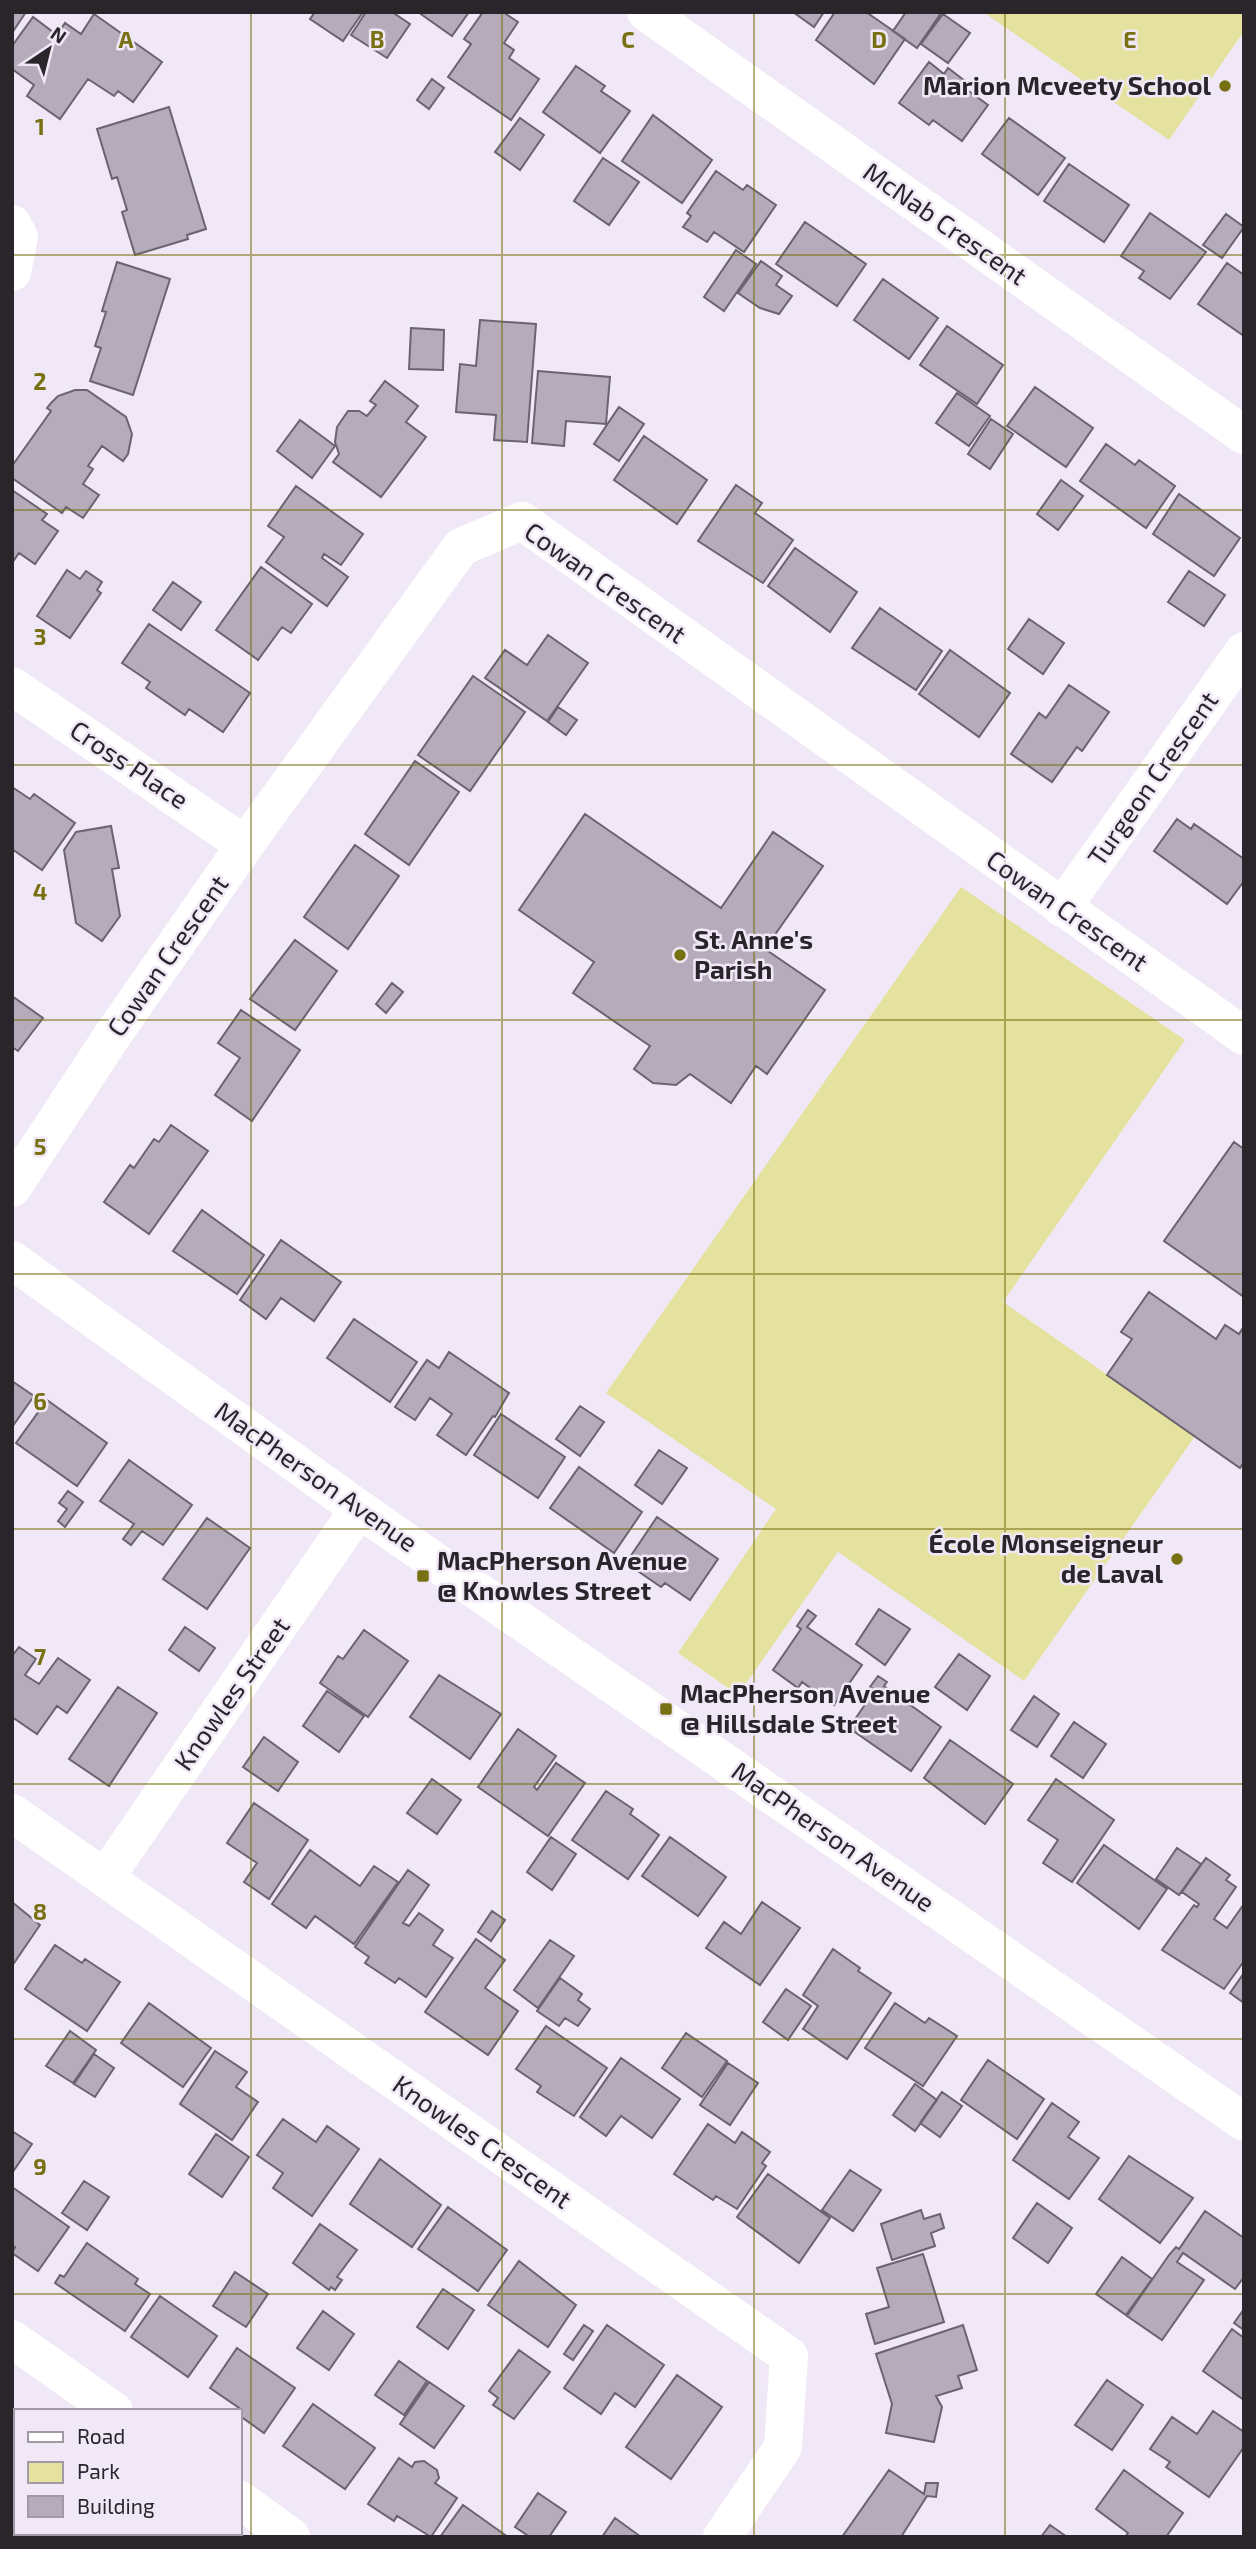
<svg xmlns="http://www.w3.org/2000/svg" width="1256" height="2549" font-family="'Exo 2',sans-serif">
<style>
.green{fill:#e5e19f}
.building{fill:#b5abba;stroke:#6b6370;stroke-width:2}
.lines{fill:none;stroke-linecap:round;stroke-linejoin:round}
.street{stroke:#fff;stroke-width:38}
.secondary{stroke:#fff;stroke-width:38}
.grid{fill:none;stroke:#787113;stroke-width:2;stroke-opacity:0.55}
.poi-dot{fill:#787113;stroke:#f1e8f7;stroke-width:2.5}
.labels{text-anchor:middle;stroke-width:5;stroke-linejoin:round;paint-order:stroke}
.poi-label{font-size:26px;font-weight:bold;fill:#29252b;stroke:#f1e8f7;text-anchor:start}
.street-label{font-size:26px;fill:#29252b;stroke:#f1e8f7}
.grid-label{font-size:23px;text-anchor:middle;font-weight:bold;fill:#787113;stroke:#f1e8f7;stroke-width:5;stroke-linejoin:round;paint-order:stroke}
</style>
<rect width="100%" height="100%" fill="#f1e8f7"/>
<!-- green -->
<path class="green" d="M983 12H1244V31L1169 140Z
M961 887 1185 1040 1003 1302 1195 1436 1024 1681 838 1552 738 1695 678 1653 776 1509 606 1393Z"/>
<!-- building -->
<path class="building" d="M12 12H26L12 33Z
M315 12H363L343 41 310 19Z
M366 12H392L410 24 387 58 351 35Z
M418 12H469L452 36Z
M483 12H503L518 22 504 43 514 50 509 58 539 79 511 120 448 77 471 44 464 39Z
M793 12H824L814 27Z
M835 12H866L905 39 874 84 816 40Z
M906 12 941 13 917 48 893 31Z
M94 14 162 62 133 102 118 91 114 96 88 79 60 119 27 96 34 85 12 69V46L33 17 57 35 65 23 81 34Z
M943 14 970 33 948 63 921 44Z
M929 62 944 74 948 68 969 84 966 89 988 105 962 141 933 120 929 125 899 103Z
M576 66 605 86 601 91 630 111 600 153 543 112Z
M432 79 444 88 429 109 417 100Z
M169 107 206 229 187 235 188 239 135 255 122 212 127 210 117 177 112 179 97 129Z
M653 115 712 160 682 203 622 161Z
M520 118 544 135 520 170 495 152Z
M1009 118 1065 158 1038 195 982 154Z
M603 158 639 182 609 225 574 201Z
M1069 164 1129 205 1104 242 1044 201Z
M716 171 743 190 747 185 776 205 744 252 714 232 707 242 683 227 691 216 687 213Z
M1150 213 1206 252 1170 299 1139 278 1144 271 1121 256Z
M1226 214 1244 227 1222 258 1203 245Z
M805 222 866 264 837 306 776 264Z
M736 250 756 264 724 311 704 297Z
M761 261 782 276 776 285 792 296 779 314 760 308 738 293Z
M117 262 170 279 133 395 90 381 101 348 95 346 106 312 102 311Z
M1227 263 1244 275V336L1198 304Z
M883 279 938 318 909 359 854 320Z
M480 320 536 324 527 442 494 440 496 415 456 412 460 364 476 366Z
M947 326 1003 365 977 404 920 365Z
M411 328 444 330 443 370 409 369Z
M538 371 610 377 606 424 566 421 564 446 532 443Z
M385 381 418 406 406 422 426 437 381 497 333 462 339 454 335 442 337 427 348 411H359L367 416 376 405 370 401Z
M1035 387 1093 428 1066 467 1007 426Z
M75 390H87L126 417 132 434 128 454 123 461 102 446 88 466 93 469 83 484 99 495 83 518 66 507 62 513 12 478V466L51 411 47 408 51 403 58 396Z
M957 393 990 416 969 446 936 423Z
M619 407 644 424 619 461 594 444Z
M991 419 1013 434 990 469 968 454Z
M300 420 335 446 312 478 277 451Z
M644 436 707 480 677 524 614 480Z
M1106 444 1135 465 1139 460 1175 486 1146 528 1080 481Z
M1061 480 1083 496 1058 530 1037 514Z
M736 485 762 503 755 513 793 540 763 583 698 541Z
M296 486 363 534 341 565 324 554 322 558 348 577 327 606 266 562 284 537 268 526Z
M12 490 47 514 42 520 58 531 35 564 19 553 12 563Z
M1179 494 1240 538 1214 576 1153 534Z
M795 548 857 592 830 632 768 586Z
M261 567 312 604 291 633 282 627 258 660 216 630Z
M67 570 80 579 86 571 102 582 97 590 101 593 70 638 37 616Z
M1189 571 1225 595 1204 626 1168 602Z
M173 582 201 602 181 630 153 610Z
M880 608 942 651 916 690 852 648Z
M1029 619 1064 643 1043 674 1008 649Z
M149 624 250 693 223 732 189 709 185 715 146 688 150 682 122 663Z
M548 635 588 663 547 721 485 678 505 650 527 665Z
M950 650 1010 693 979 737 919 694Z
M473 676 525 712 470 791 418 755Z
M1069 685 1109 712 1082 751 1077 747 1052 782 1011 754 1039 713 1046 718Z
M558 707 577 720 566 735 548 722Z
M415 761 459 792 409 865 365 834Z
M12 787 30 799 34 794 75 823 42 870 12 849Z
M585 814 721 908 773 832 823 866 765 949 825 990 767 1074 756 1066 731 1103 690 1074 676 1085 653 1083 634 1069 650 1046 573 993 594 962 519 910Z
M1177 819 1191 829 1194 824 1244 859V881L1227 904 1154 851Z
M111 826 119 868 112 869 120 916 102 941 76 923 64 850 76 832Z
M355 845 399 876 348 949 304 917Z
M295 940 337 971 295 1030 250 999Z
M392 983 403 992 386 1013 376 1004Z
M12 996 43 1018 18 1051 12 1047Z
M241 1010 300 1050 252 1121 215 1095 240 1058 218 1043Z
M171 1125 208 1151 149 1234 104 1202 130 1165 134 1168 154 1139 159 1142Z
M1234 1142 1244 1149V1297L1164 1241Z
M202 1210 264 1255 237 1294 173 1251Z
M281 1240 341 1282 314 1321 281 1298 266 1319 240 1300Z
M1149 1292 1216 1339 1225 1325 1239 1334 1244 1326V1462L1240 1468 1107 1375 1132 1339 1121 1332Z
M354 1319 417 1362 390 1402 327 1358Z
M449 1352 509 1393 495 1417 493 1416 466 1455 437 1435 452 1414 430 1398 415 1420 395 1407 427 1360 439 1368Z
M12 1381 34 1396 12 1427Z
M47 1400 107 1443 77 1486 16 1443Z
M580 1406 604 1422 580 1456 556 1439Z
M501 1414 565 1457 538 1498 474 1455Z
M659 1450 687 1468 662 1504 635 1485Z
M129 1460 192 1505 163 1545 142 1531 131 1545 123 1539 134 1524 100 1501Z
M579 1467 642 1512 614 1553 550 1508Z
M68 1491 83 1502 65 1527 58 1521 67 1509 59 1503Z
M657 1517 718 1559 690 1600 665 1583 661 1587 626 1563Z
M207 1518 250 1548 207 1609 163 1579Z
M879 1609 910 1629 885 1665 856 1644Z
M808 1610 816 1616 807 1627 862 1665 834 1705 802 1682 798 1688 773 1670 801 1629 797 1626Z
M185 1627 215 1648 199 1671 169 1650Z
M364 1630 408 1661 368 1717 320 1683 338 1656 343 1659Z
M19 1647 36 1659 25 1675 39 1684 58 1658 90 1680 67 1713 57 1706 37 1734 12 1717V1656Z
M959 1654 990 1676 967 1710 935 1687Z
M439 1675 501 1714 470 1759 410 1717Z
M878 1676 887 1682 884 1686 941 1727 911 1771 849 1728 875 1690 870 1687Z
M118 1687 157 1713 109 1786 69 1759Z
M327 1691 364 1716 339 1752 303 1726Z
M1034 1696 1059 1714 1037 1747 1011 1730Z
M1074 1722 1106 1744 1083 1778 1051 1756Z
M518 1729 556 1756 534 1787 537 1790 556 1763 585 1783 548 1836 478 1787Z
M264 1737 298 1762 278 1791 243 1767Z
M950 1740 1013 1784 985 1824 924 1778Z
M432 1779 461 1800 437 1834 407 1813Z
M1056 1779 1114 1820 1072 1882 1043 1863 1058 1840 1028 1820Z
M606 1791 633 1809 630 1814 659 1835 628 1879 572 1840Z
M254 1803 308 1840 269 1899 244 1882 257 1863 227 1843Z
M551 1837 576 1854 552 1890 527 1872Z
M670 1837 726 1877 698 1916 642 1876Z
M1104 1845 1167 1889 1139 1929 1077 1883Z
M1177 1848 1201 1864 1179 1895 1156 1879Z
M310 1850 360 1886 374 1866 398 1882 354 1944 315 1916 306 1928 272 1904Z
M1206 1858 1230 1875 1226 1880 1236 1887 1214 1919 1227 1928 1244 1904V1961L1224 1989 1162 1950 1194 1905 1197 1907 1199 1904 1182 1892Z
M408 1870 429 1885 403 1923 409 1926 419 1913 443 1930 433 1945 453 1958 426 1997 399 1978 395 1983 365 1963 369 1957 355 1947Z
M12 1902 40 1925 12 1966Z
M762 1902 800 1928 760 1985 706 1948 724 1922 741 1934Z
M492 1911 505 1920 491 1941 478 1932Z
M476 1939 505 1960 485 1988 518 2011 488 2055 425 2012Z
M550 1940 574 1956 538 2008 514 1990Z
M55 1945 82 1963 85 1959 120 1982 87 2031 25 1989Z
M833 1949 860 1968 858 1971 891 1993 847 2059 803 2029 818 2006 803 1995Z
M1244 1973V2003L1230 1993Z
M560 1978 582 1994 578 2000 590 2009 578 2026 565 2018 559 2026 537 2011Z
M786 1989 811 2006 788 2040 763 2022Z
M149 2003 211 2048 183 2087 121 2043Z
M895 2003 925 2023 929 2018 957 2036 923 2086 865 2048Z
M546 2026 607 2068 574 2116 537 2092 541 2086 516 2069Z
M70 2031 96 2050 73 2083 46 2066Z
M686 2033 727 2061 702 2097 662 2068Z
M215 2051 247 2072 236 2087 258 2102 232 2140 180 2104Z
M94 2054 114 2068 95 2097 74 2084Z
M621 2058 680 2099 652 2138 621 2116 606 2136 580 2117Z
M988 2060 1044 2099 1017 2139 961 2100Z
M728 2063 758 2083 730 2125 700 2105Z
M915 2084 937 2100 915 2131 893 2115Z
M942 2092 962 2106 940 2137 920 2123Z
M1052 2103 1079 2122 1068 2137 1099 2158 1069 2199 1013 2160Z
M283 2119 316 2142 327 2126 359 2149 312 2216 273 2188 283 2173 257 2155Z
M708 2124 735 2143 742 2132 770 2152 762 2163 766 2166 737 2209 716 2196 713 2200 674 2174Z
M12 2131 32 2144 12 2173Z
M216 2134 249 2157 222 2197 189 2174Z
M1129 2156 1193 2198 1160 2243 1099 2199Z
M380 2159 441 2205 412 2247 350 2204Z
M850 2170 881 2190 853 2231 822 2210Z
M768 2174 830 2218 799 2263 737 2217Z
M84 2181 109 2197 87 2230 62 2213Z
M12 2187 69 2227 38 2271 12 2253 15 2247 12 2245Z
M1037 2203 1072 2228 1048 2263 1013 2238Z
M448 2207 507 2250 478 2291 418 2249Z
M921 2210 924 2219 940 2214 944 2228 931 2233 935 2246 892 2260 881 2224Z
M1205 2211 1244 2238V2277L1235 2289 1183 2253 1177 2262 1204 2280 1162 2340 1127 2316 1169 2255 1176 2247 1179 2249Z
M320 2224 357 2250 337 2277 342 2280 335 2290 331 2287 329 2290 293 2263Z
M87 2243 138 2279 135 2284 150 2294 125 2331 55 2283 60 2275 64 2277Z
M923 2254 944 2322 875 2344 866 2314 889 2307 877 2268Z
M1122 2257 1152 2279 1126 2315 1096 2294Z
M519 2261 576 2305 548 2347 488 2305Z
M235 2272 268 2294 246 2327 213 2306Z
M443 2289 474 2310 448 2349 417 2327Z
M160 2296 217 2336 188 2377 131 2337Z
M1244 2309V2330L1234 2323Z
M323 2311 354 2334 329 2370 297 2348Z
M584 2325 593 2331 573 2360 564 2354Z
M607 2325 664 2365 635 2407 615 2393 601 2414 564 2388Z
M963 2325 977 2370 958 2376 962 2388 936 2396 942 2407 934 2442 886 2433 892 2404 876 2354Z
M1232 2329 1244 2338V2400L1203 2371Z
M237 2348 295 2388 264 2433 240 2416 242 2410 210 2388Z
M519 2350 550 2372 514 2419 493 2405 498 2398 489 2391Z
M399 2361 427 2381 404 2415 375 2395Z
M677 2375 722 2407 671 2479 626 2447Z
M1107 2380 1143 2405 1112 2450 1075 2425Z
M429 2382 464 2406 434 2448 400 2424Z
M313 2404 375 2448 345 2489 283 2446Z
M1213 2411 1244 2432V2447L1209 2497 1166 2467 1170 2462 1150 2449 1172 2417 1197 2434Z
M12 2432 16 2434V2479L12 2484Z
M399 2458 412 2467 415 2462 424 2461 437 2470 439 2478 435 2483 457 2498 431 2537 397 2516 394 2521 368 2504Z
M889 2470 924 2494 926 2483H938L936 2497 927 2496 901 2537H842Z
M1124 2470 1183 2513 1166 2537H1125L1128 2533 1096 2509Z
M538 2493 566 2512 549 2537H530L515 2527Z
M463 2505 508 2537H440Z
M615 2518 641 2537H602Z
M1050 2525 1067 2537H1041Z
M97 2533 95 2537H60L55 2533Z
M102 2533H155L160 2537H100Z"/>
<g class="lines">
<!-- street -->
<path class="street" d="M646 12 1244 435
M12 224 19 237 12 272
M12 686 245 845
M1062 908 1244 651
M12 1188 112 1036 245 845 461 547 522 521 1244 1036
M12 1813 789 2356 783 2447 722 2537
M105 1878 359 1509
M12 2339 114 2411
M240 2500 291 2537"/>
<!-- secondary -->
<path class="secondary" d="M12 1260 359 1509 1244 2122"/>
</g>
<!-- grid -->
<path class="grid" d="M251 12V2537M502 12V2537M754 12V2537M1005 12V2537M12 255H1244M12 510H1244M12 765H1244M12 1020H1244M12 1274H1244M12 1529H1244M12 1784H1244M12 2039H1244M12 2294H1244"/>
<!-- markers -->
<g class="poi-dot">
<circle cx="1225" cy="86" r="7"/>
<circle cx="680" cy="955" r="7"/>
<circle cx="1177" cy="1559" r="7"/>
<rect x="416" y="1569" width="14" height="14" rx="3.5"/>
<rect x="659" y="1702" width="14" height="14" rx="3.5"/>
</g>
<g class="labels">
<!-- poi labels -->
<g class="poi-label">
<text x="1211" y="95" text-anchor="end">Marion Mcveety School</text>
<text x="694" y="949">St. Anne's<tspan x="694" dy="30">Parish</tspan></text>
<text x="1163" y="1553" text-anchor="end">École Monseigneur<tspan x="1163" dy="30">de Laval</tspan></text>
<text x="437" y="1570">MacPherson Avenue<tspan x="437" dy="30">@ Knowles Street</tspan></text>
<text x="680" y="1703">MacPherson Avenue<tspan x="680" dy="30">@ Hillsdale Street</tspan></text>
</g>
<!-- street labels -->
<g class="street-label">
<text transform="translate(945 224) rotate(35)" y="9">McNab Crescent</text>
<text transform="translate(605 583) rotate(35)" y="9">Cowan Crescent</text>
<text transform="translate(129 765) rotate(34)" y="9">Cross Place</text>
<text transform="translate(1153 779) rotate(-55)" y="9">Turgeon Crescent</text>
<text transform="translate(1067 911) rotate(35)" y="9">Cowan Crescent</text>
<text transform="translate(168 956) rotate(-55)" y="9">Cowan Crescent</text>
<text transform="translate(316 1477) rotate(35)" y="9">MacPherson Avenue</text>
<text transform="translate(232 1694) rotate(-55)" y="9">Knowles Street</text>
<text transform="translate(833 1837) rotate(35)" y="9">MacPherson Avenue</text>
<text transform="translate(482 2142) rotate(35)" y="9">Knowles Crescent</text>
</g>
</g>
<g class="grid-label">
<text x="126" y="48">A</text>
<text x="377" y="48">B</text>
<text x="628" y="48">C</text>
<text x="879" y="48">D</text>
<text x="1130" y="48">E</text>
<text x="40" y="135">1</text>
<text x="40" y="390">2</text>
<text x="40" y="645">3</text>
<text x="40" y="900">4</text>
<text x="40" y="1155">5</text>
<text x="40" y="1410">6</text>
<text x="40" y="1665">7</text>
<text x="40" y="1920">8</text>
<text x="40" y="2175">9</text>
</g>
<!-- border -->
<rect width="1256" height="2549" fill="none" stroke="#29252b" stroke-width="28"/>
<!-- legend -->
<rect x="14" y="2409" width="228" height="126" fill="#f1e8f7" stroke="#a19aa5" stroke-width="2"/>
<rect x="28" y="2432" width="35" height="10" fill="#ffffff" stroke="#a19aa5" stroke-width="2"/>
<text x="77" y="2444" font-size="21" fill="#29252b">Road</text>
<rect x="28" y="2462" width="35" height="21" fill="#e5e19f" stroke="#a19aa5" stroke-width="2"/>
<text x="77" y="2479" font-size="21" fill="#29252b">Park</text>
<rect x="28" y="2496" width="35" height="21" fill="#b5abba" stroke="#a19aa5" stroke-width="2"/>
<text x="77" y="2514" font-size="21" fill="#29252b">Building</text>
<!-- north arrow -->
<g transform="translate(49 49) rotate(35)" stroke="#f1e8f7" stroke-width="5" paint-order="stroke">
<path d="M0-5L12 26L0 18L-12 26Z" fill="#29252b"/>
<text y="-10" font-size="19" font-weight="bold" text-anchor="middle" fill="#29252b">N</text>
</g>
</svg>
